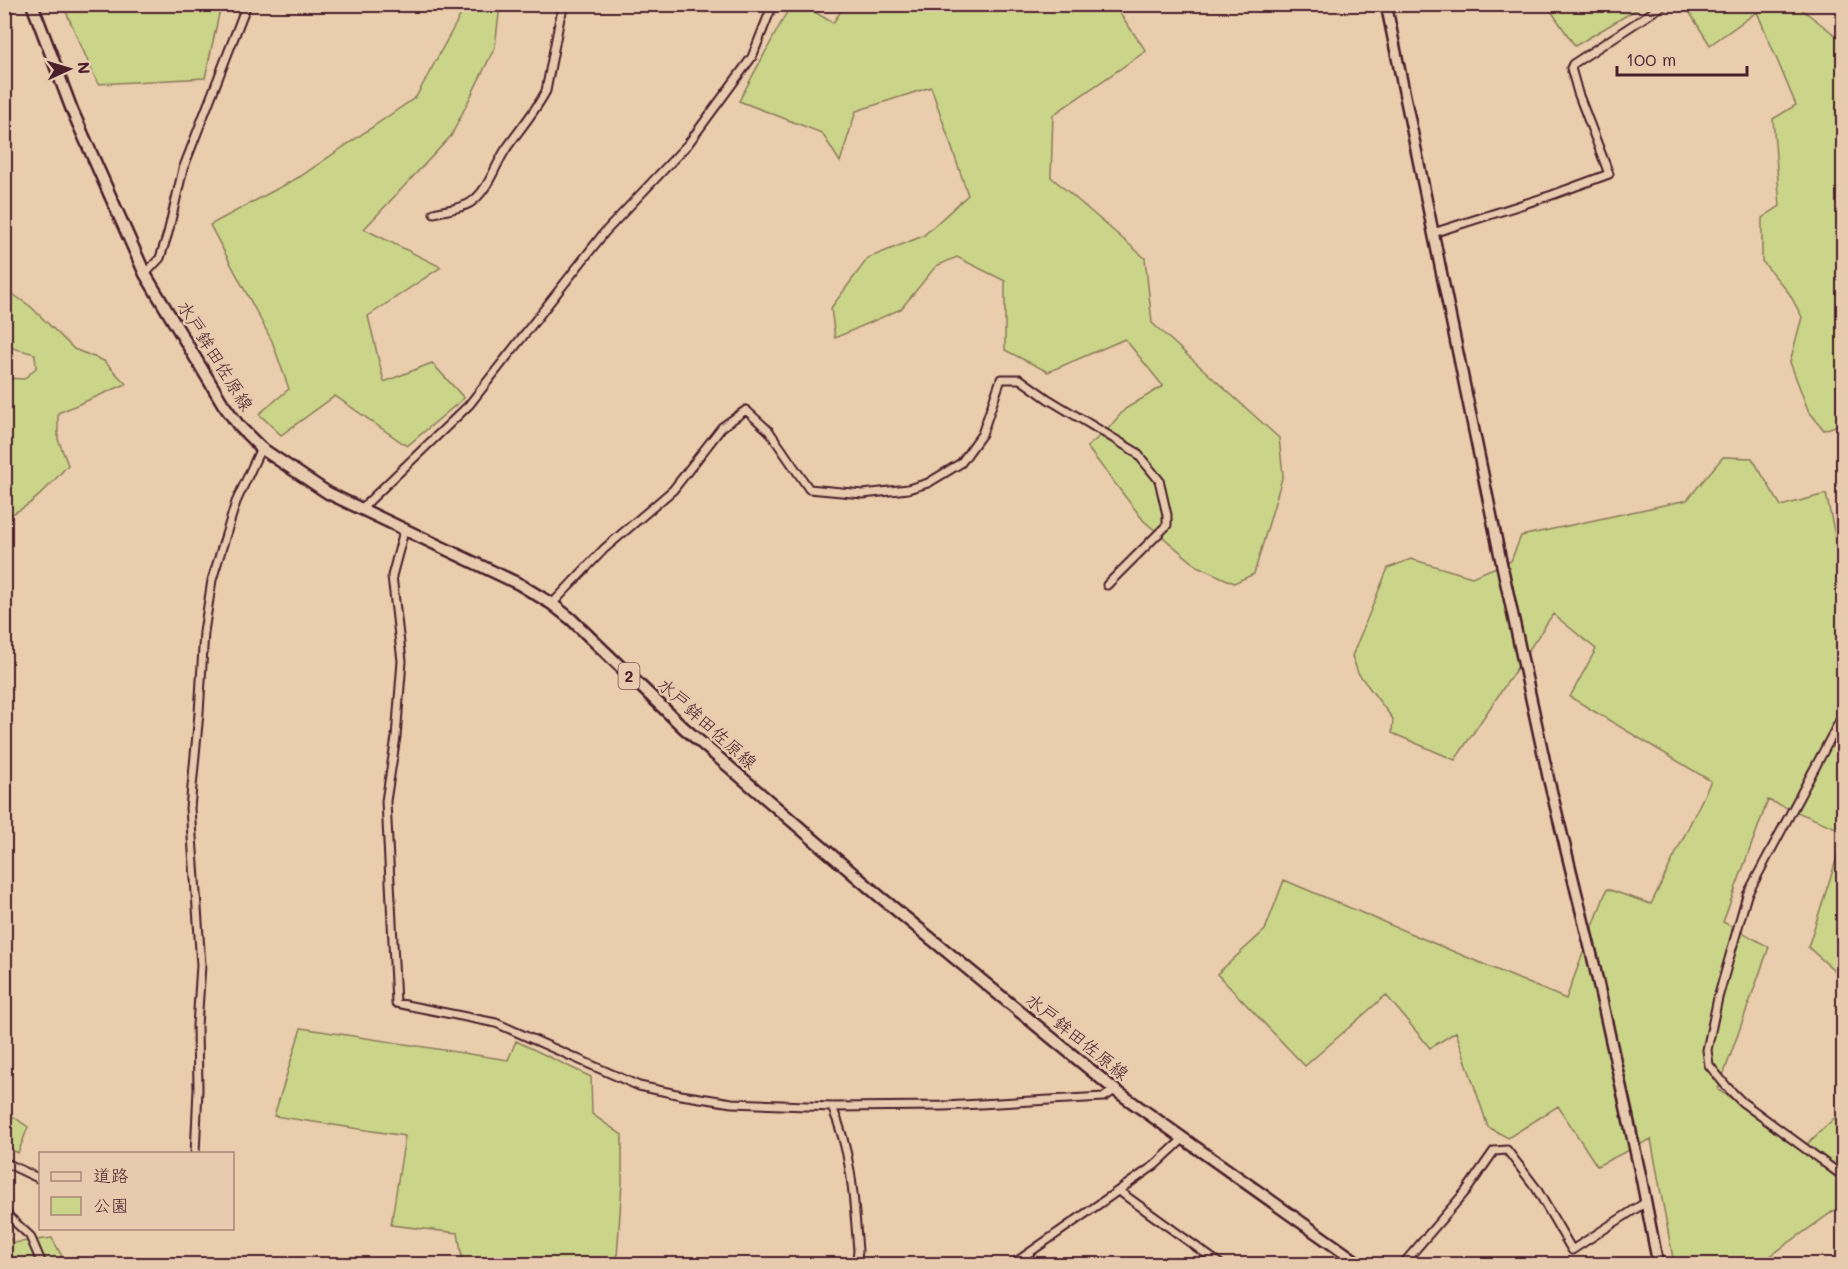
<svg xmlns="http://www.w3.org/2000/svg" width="1848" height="1269" font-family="Mali,'Klee One',sans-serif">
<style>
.green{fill:#cad589;stroke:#8a7a5a;stroke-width:1.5}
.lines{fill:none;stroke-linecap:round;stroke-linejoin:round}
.minor-casing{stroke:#4a1f2b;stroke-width:11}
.tertiary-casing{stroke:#4a1f2b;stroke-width:14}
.primary-casing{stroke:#4a1f2b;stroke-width:15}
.minor{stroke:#e8cbaf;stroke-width:7}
.tertiary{stroke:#e8cbaf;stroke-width:9}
.primary{stroke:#e8cbaf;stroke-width:10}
.labels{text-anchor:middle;stroke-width:5;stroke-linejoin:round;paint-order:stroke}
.shield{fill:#e8cbaf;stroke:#795353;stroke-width:1.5}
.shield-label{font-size:16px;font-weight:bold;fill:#4a1f2b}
.street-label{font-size:18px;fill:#4a1f2b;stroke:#e8cbaf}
</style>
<rect width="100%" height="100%" fill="#e9cdac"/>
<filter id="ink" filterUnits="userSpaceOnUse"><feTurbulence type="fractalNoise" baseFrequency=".0167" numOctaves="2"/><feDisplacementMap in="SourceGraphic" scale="12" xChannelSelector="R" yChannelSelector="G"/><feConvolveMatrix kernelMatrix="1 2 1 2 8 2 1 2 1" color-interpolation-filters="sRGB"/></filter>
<g filter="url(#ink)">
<!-- green -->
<path class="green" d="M63 5H221L205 78 98 84Z
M466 5H500L495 47 451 136 364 229 441 267 368 316 384 382 432 363 464 398 407 446 335 396 281 435 259 414 289 389 272 341 210 225 301 176 416 97Z
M779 5H803L833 23 845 5H1114L1146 51 1053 115 1051 177 1145 258 1152 323 1279 438 1283 475 1254 574 1234 583 1197 566 1144 521 1087 447 1108 429 1125 409 1163 386 1125 339 1048 372 1005 350V281L957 257 936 266 901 309 835 338 831 308 868 258 923 236 968 195 931 87 856 111 840 162 822 133 739 101 788 10Z
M1547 5H1644L1575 46Z
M1685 5H1796L1843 41V369L1837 379 1838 425 1824 430 1808 410 1790 362 1802 317 1789 293 1762 261V218L1780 206 1773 119 1796 105 1757 12 1710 45Z
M5 289 30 306 74 349 104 361 126 384 58 413V439L68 465C48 487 33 506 5 517V378L24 379 36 368 35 354 5 346Z
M1723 457 1752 458 1781 506 1826 494 1844 576 1843 831 1768 800 1723 922 1769 947 1718 1090 1807 1144 1843 1110V1204L1759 1264H1674L1651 1139 1597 1166 1558 1106 1508 1138 1488 1127 1456 1032 1430 1048 1386 995 1305 1066 1217 974 1265 930 1284 880 1566 999 1607 889 1651 904 1711 781 1570 697 1596 649 1553 614 1455 760 1392 733 1393 719 1358 673 1352 656 1388 568 1411 559 1472 577 1511 561 1521 536 1687 500Z
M1843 839V978L1808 947Z
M301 1028 508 1060 516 1041 591 1077 592 1114 622 1135V1183L617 1258 618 1264H463L458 1233 391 1225 405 1136 274 1116Z
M4 1110 28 1127 18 1153 5 1146Z
M4 1230 13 1243 52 1238 66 1264H19L5 1248Z"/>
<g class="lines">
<!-- minor casing -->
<g class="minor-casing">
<path id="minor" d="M434 213C445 210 460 209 470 203 489 190 494 167 506 149 519 130 535 112 546 91L560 18 565 4
M1433 233 1552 195 1609 174 1578 93 1571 68 1573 64 1665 4
M145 274 160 258 168 233 183 169 247 4
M361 509 469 405 604 233 688 144 752 57 773 4
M404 531 392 576 402 661 396 737 386 801 396 1003 496 1023 639 1086 681 1095 732 1103 832 1107 944 1106 1104 1097 1115 1090
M552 604 604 549 673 490 722 427 746 410 769 431 809 489 863 494 908 489 928 483 961 463 982 434 1001 379H1020L1048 399 1136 452 1159 480 1167 515V525L1107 585
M1844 713 1747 895 1718 998 1707 1050 1709 1065 1727 1087 1742 1102 1844 1177
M832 1107C852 1153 854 1201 858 1251L856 1264
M195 1154 198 1089 197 1026 201 965 190 808 199 713 204 632 212 580 236 502 261 448
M4 1162 40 1179
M1119 1191 1220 1264
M4 1212 30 1236 42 1264
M4 1260 9 1264
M1013 1264 1155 1165 1183 1139
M1403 1264 1466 1191 1494 1151 1507 1150 1536 1188 1572 1250 1646 1202"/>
</g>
<!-- tertiary casing -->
<g class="tertiary-casing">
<path id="tertiary" d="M1386 4 1498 547 1549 781 1594 964 1641 1177 1658 1264"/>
</g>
<!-- primary casing -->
<g class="primary-casing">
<path id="primary" d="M32 4 72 110 145 274 223 404 239 426 261 448 328 493 519 584 552 604 571 619 684 728 878 895 1115 1090 1360 1264"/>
</g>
<!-- minor -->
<use href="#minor" class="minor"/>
<!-- tertiary -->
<use href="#tertiary" class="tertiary"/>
<!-- primary -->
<use href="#primary" class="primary"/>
</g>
</g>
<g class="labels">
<!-- shield labels -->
<rect class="shield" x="618.5" y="663" width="21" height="26" rx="4.5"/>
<g class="shield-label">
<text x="629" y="682">2</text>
</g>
<!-- street labels -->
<g class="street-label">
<text transform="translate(215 356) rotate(58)" y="6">水戸鉾田佐原線</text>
<text transform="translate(707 724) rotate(42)" y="6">水戸鉾田佐原線</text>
<text transform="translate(1077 1037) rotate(39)" y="6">水戸鉾田佐原線</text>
</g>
</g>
<!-- margin -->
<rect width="1848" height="1269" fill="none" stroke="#e8cbaf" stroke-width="24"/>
<rect x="12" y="12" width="1824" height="1245" fill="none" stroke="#4a1f2b" stroke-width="2" filter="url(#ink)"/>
<!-- legend -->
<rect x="39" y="1152" width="195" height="78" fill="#e8cbaf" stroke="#a9867a" stroke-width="1.5"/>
<rect x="51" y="1172" width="30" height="9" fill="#e8cbaf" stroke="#a9867a" stroke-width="1.5"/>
<text x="93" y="1182" font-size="18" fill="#4a1f2b">道路</text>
<rect x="51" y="1197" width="30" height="18" fill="#cad589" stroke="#a9867a" stroke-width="1.5"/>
<text x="93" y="1212" font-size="18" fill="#4a1f2b">公園</text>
<!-- north arrow -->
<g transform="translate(69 69) rotate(86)" stroke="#e8cbaf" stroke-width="4.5" paint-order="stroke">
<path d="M0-4.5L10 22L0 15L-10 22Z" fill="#4a1f2b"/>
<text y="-9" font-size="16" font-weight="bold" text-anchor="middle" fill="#4a1f2b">N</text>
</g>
<!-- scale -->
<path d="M1617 66v9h130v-9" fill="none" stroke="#4a1f2b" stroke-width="3"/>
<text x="1626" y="66" font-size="18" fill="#4a1f2b" stroke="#e8cbaf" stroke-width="4.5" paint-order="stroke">100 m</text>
</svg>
